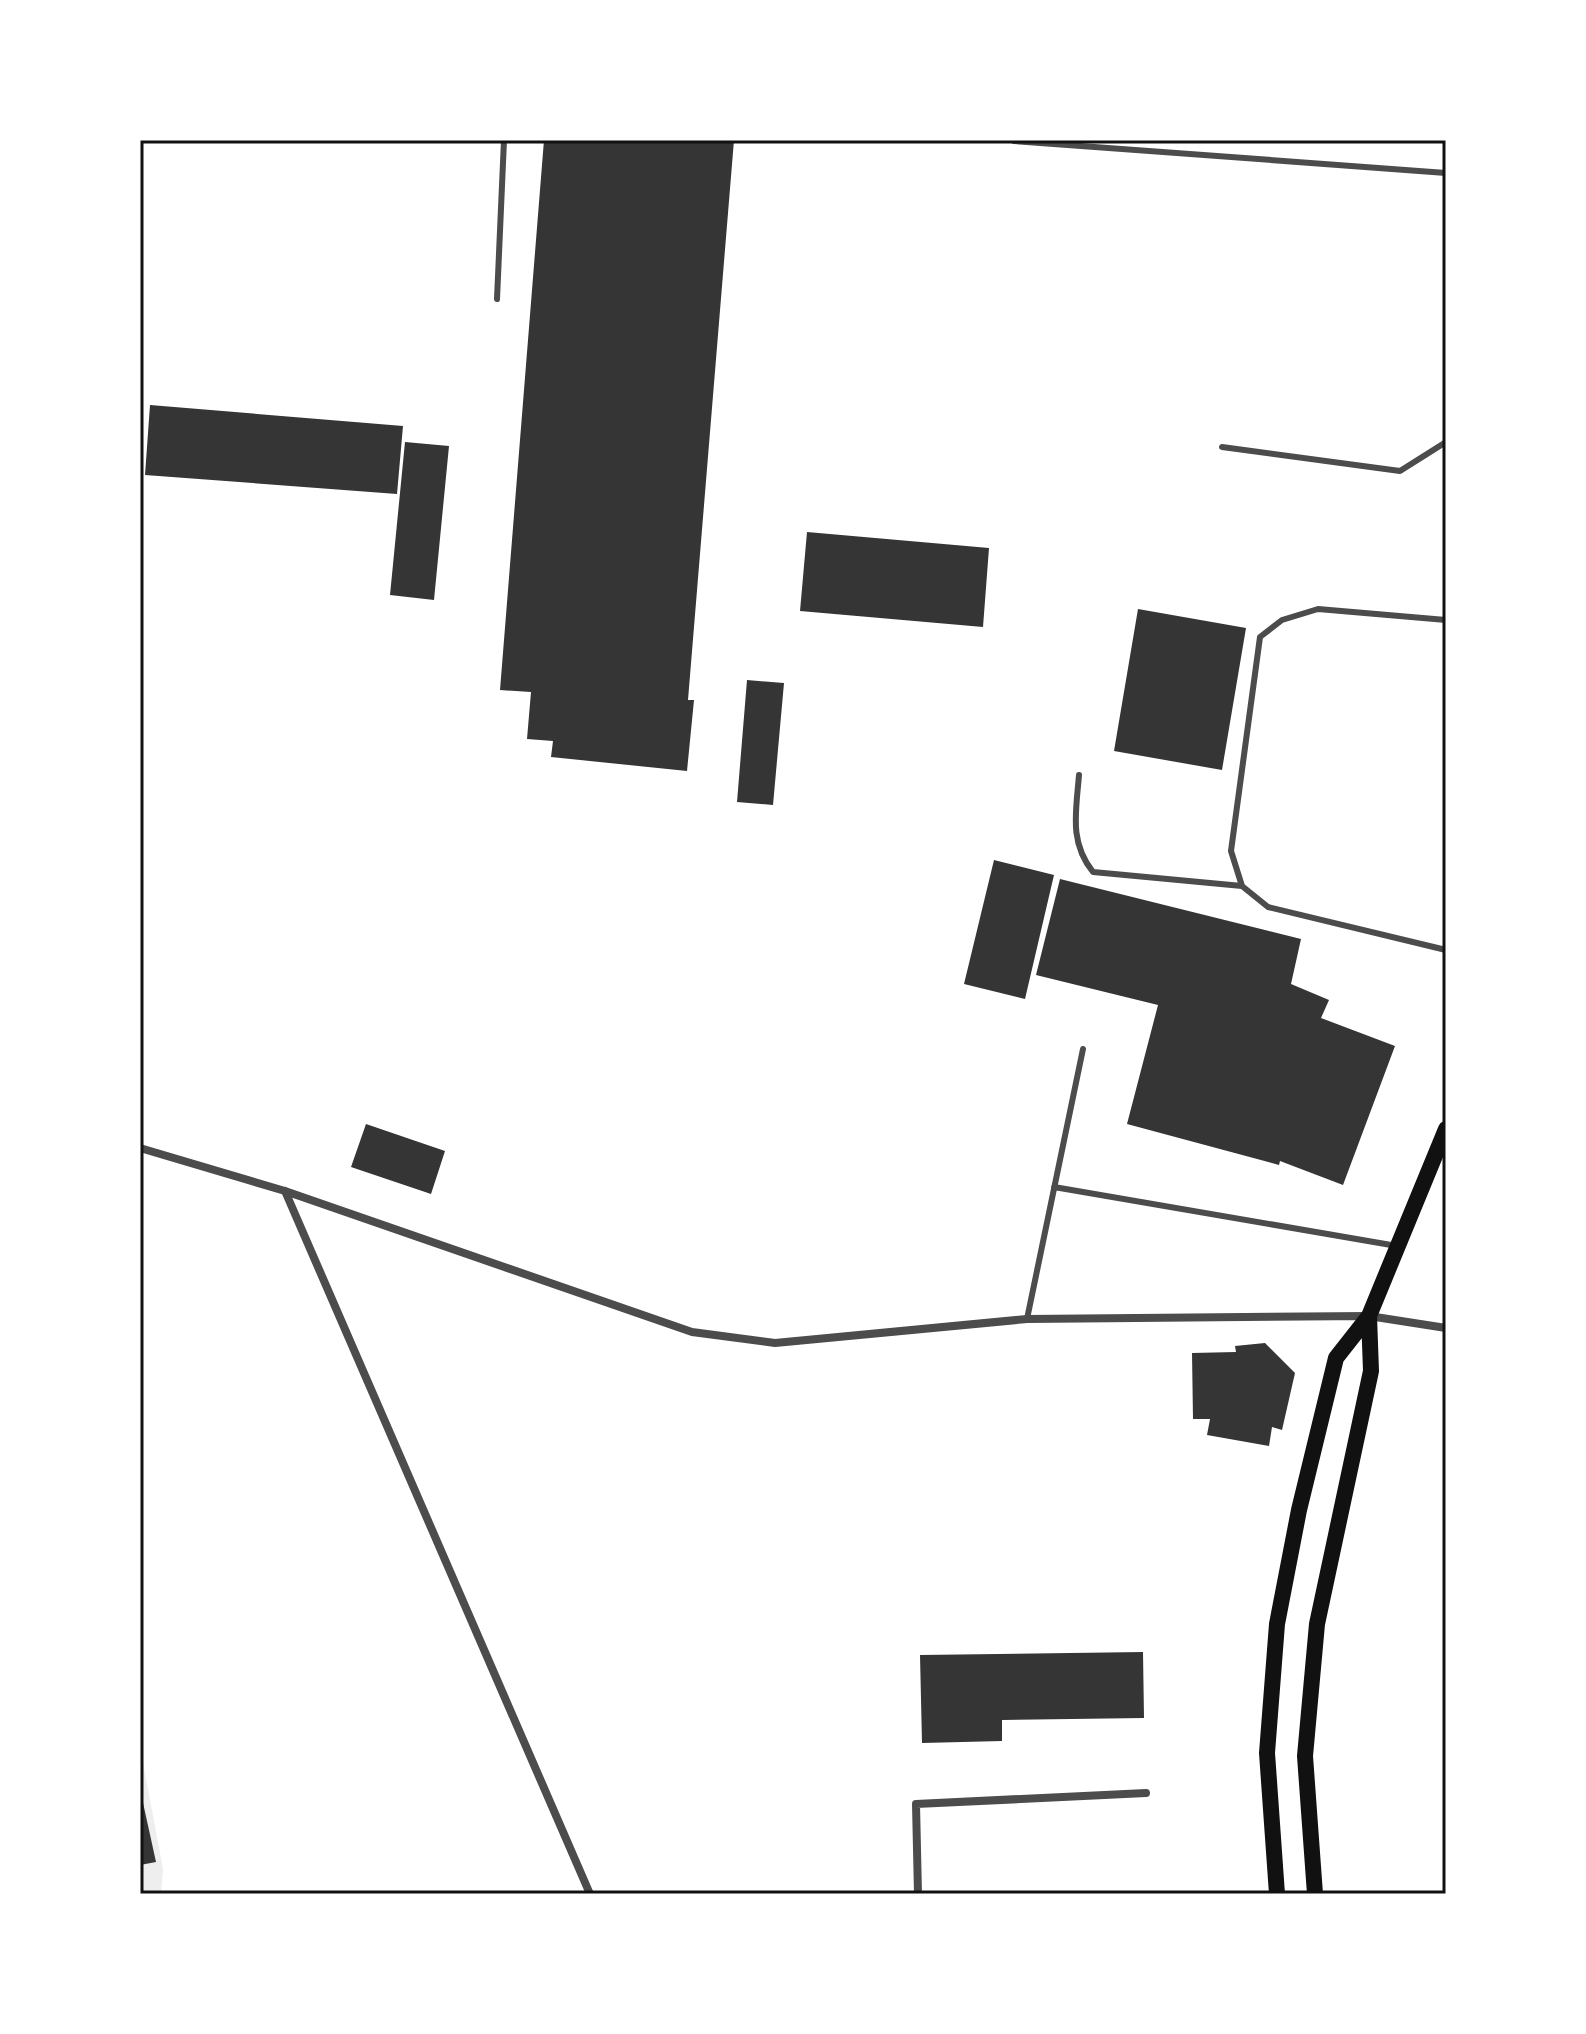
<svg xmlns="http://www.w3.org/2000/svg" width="1586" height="2034" font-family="Roboto,sans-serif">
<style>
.green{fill:#eee}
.building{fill:#353535}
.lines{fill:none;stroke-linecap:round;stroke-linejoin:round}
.service{stroke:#4c4c4c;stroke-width:6}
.minor{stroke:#4c4c4c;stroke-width:8}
.secondary{stroke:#111;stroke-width:16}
.neatline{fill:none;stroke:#111;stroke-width:3}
</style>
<rect width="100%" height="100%" fill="#fff"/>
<!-- green -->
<path class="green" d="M140 1747 163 1869 161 1894H140Z"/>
<!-- building -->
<path class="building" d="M544 140H734L688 700H694L687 771 551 757 553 741 527 739 531 692 500 690Z
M150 405 403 426 397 494 145 475Z
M405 442 449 446 434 600 390 595Z
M807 532 989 548 983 627 800 611Z
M1138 609 1246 628 1222 770 1114 751Z
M747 680 784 683 773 805 737 802Z
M994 860 1054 875 1025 999 964 984Z
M1060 879 1301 939 1291 984 1329 1000 1321 1018 1395 1046 1343 1185 1280 1161 1279 1165 1127 1124 1158 1005 1036 975Z
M366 1124 445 1151 431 1194 351 1167Z
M1265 1343 1295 1373 1282 1430 1272 1427 1269 1446 1207 1435 1210 1419H1193L1192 1353 1236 1352 1235 1346Z
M1143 1652 1144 1718 1002 1720V1741L922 1743 920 1655Z
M140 1789 156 1862 140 1865Z"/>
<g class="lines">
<!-- service -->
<path class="service" d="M1014 141 1446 173
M497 299 504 140
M1222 447 1400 471 1446 442
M1446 620 1318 609 1282 620 1260 637 1231 851 1242 886 1268 907 1446 950
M1079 775C1076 812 1069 842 1093 872L1242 886
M1054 1187 1397 1246
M1027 1319 1083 1049"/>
<!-- minor -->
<path class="minor" d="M140 1148 285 1191 692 1332 775 1343 1027 1319 1369 1316 1446 1328
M285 1191 590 1894
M918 1894 916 1804 1146 1793"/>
<!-- secondary -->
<path class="secondary" d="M1277 1894 1267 1753 1277 1624 1299 1510 1336 1358 1369 1316 1446 1129
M1315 1894 1305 1756 1317 1624 1371 1371 1369 1316"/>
</g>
<!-- border -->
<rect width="1586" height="2034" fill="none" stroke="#ffffff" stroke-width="284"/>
<rect x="142" y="142" width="1302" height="1750" class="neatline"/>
</svg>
